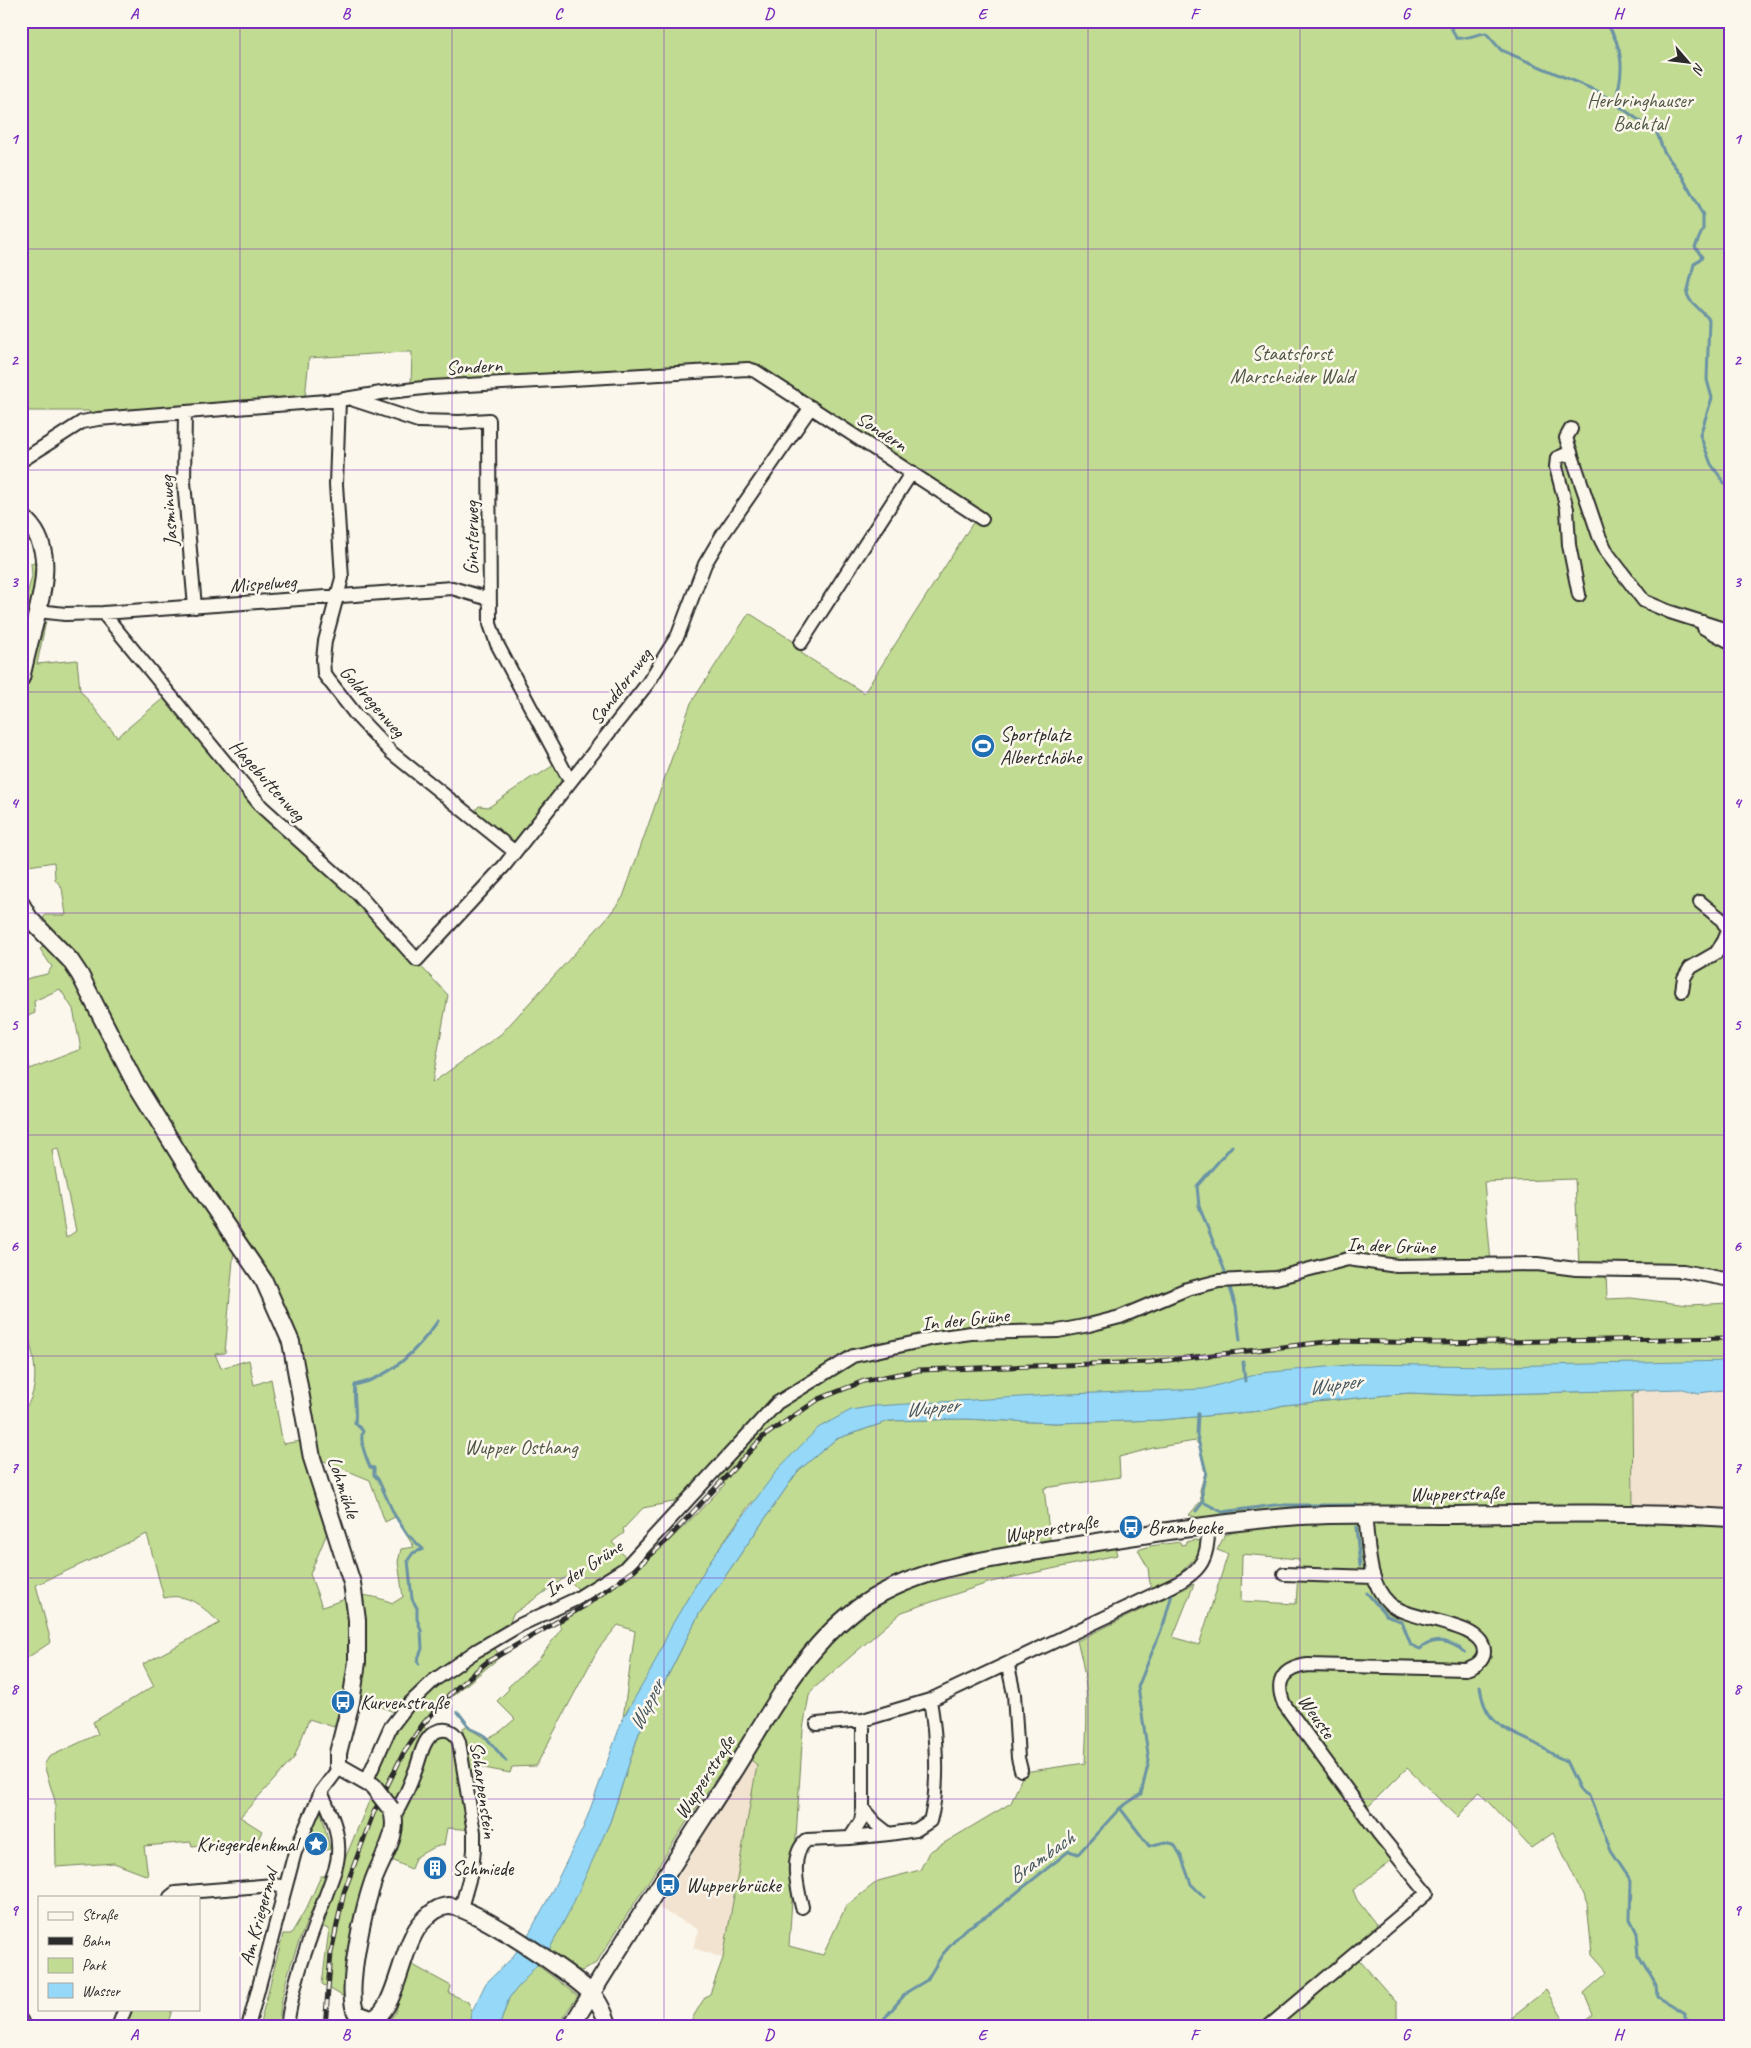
<svg xmlns="http://www.w3.org/2000/svg" width="1751" height="2048" font-family="Caveat,sans-serif">
<style>
.built{fill:#f2e3d0}
.green{fill:#c1db92;stroke:#76835e;fill-rule:evenodd}
.water{fill:#95d8f7;stroke:#6b93a5}
.lines{fill:none;stroke-linecap:round;stroke-linejoin:round}
.stream{stroke:#6b93a5;stroke-width:3}
.minor-casing{stroke:#2b2b2b;stroke-width:16}
.major-casing{stroke:#2b2b2b;stroke-width:20}
.minor{stroke:#fbf7ec;stroke-width:12}
.major{stroke:#fbf7ec;stroke-width:16}
.rail-casing{stroke:#2b2b2b;stroke-width:5}
.rail{stroke:#fbf7ec;stroke-width:3;stroke-dasharray:9;stroke-linecap:butt}
.major-bridge-casing{stroke:#2b2b2b;stroke-width:20;stroke-linecap:butt}
.major-bridge{stroke:#fbf7ec;stroke-width:16}
.grid{fill:none;stroke:#7b2cbf;stroke-width:1;stroke-opacity:0.55}
.labels{text-anchor:middle;stroke-width:5;stroke-linejoin:round;paint-order:stroke}
.park-label{font-size:20px;fill:#505745;stroke:#fbf7ec}
.street-label{font-size:20px;fill:#2b2b2b;stroke:#fbf7ec}
.poi-label{font-size:20px;fill:#2b2b2b;stroke:#fbf7ec;text-anchor:start}
.water-label{font-size:21px;font-style:italic;fill:#46565e;stroke:#fbf7ec}
.neatline{fill:none;stroke:#7b2cbf;stroke-width:2}
.grid-label{font-size:16px;text-anchor:middle;font-weight:bold;fill:#7b2cbf}
</style>
<rect width="100%" height="100%" fill="#fbf7ec"/>
<filter id="ink" filterUnits="userSpaceOnUse"><feTurbulence type="fractalNoise" baseFrequency=".02" numOctaves="2"/><feDisplacementMap in="SourceGraphic" scale="10" xChannelSelector="R" yChannelSelector="G"/><feConvolveMatrix kernelMatrix="1 2 1 2 8 2 1 2 1" color-interpolation-filters="sRGB"/></filter>
<g filter="url(#ink)">
<!-- built -->
<path class="built" d="M1683 1389 1699 1393 1722 1390 1730 1393V1512L1633 1509 1632 1395 1640 1390Z
M750 1759 757 1765 723 1958 693 1948 699 1930 659 1908Z"/>
<!-- green -->
<path class="green" d="M21 21H1730V1281L1683 1271H1606L1607 1299 1631 1298 1688 1305 1730 1303V1371L951 1410 843 1427 750 1504 710 1561 673 1624 651 1672 623 1718 635 1631 618 1625 598 1649 536 1766 512 1767 510 1773 479 1767 467 1780 476 1830 447 1828 444 1845C432 1847 425 1852 415 1858L411 1869 390 1859 364 1880 348 1959 344 1997 322 1984 329 1929 323 1927 344 1861 370 1799 385 1745 404 1716 344 1692 334 1727 309 1719 294 1758 240 1817 262 1831 258 1840 192 1846 191 1842 144 1846 148 1876 114 1863 56 1867 55 1801 44 1765 49 1757 98 1734 93 1722 154 1686 143 1664 220 1623C202 1607 189 1592 164 1598L147 1534 36 1585 51 1642 21 1662V1413C45 1390 33 1345 21 1319V1032L30 1069 81 1049 73 1009 60 989 34 1001 35 1013 21 1019V980L47 974 52 967 40 949 55 935 42 921 45 915H66L62 888 55 879 54 862 22 867V708L39 627 46 621 37 664 77 660 80 690 117 737 166 696 253 803 394 938 448 995 432 1083 501 1034 606 919 623 897 691 703 749 613 796 643 803 649 801 653 864 693 976 518 758 366 411 385 412 352H405L309 358 305 398 91 416 89 411H21ZM58 1148 76 1231 66 1238 52 1150ZM1575 1179 1579 1267 1491 1263 1484 1182ZM225 1213C254 1250 293 1306 302 1353 308 1389 310 1424 319 1459L370 1480 385 1522 395 1517 414 1547 401 1549 398 1562 403 1597 393 1603C358 1590 356 1596 322 1607L310 1574 327 1533 301 1441 283 1444 271 1379 254 1385 249 1360 221 1368 215 1354 225 1353 234 1248ZM717 1477 725 1484C674 1539 625 1585 559 1623L561 1629 539 1659 508 1687 509 1689 497 1701 515 1719 501 1731 486 1739 470 1729 468 1725 463 1728 467 1779 451 1733 430 1732 424 1727 444 1703 500 1657 489 1638 507 1629 513 1614 566 1577 581 1592 628 1560 612 1542 624 1533 623 1529 643 1508 678 1501 680 1502Z
M31 563H34L38 569 37 579 21 647V617L32 576Z
M554 765 562 778 561 784 515 842 474 812 479 806 489 807 535 775 537 776Z
M1640 1390 1632 1395 1633 1509 1213 1522 1189 1515 1201 1501 1200 1490 1205 1473 1199 1445 1195 1441 1153 1448 1119 1457 1120 1477 1044 1488 1050 1540 937 1564 893 1581 795 1662 684 1826 596 1963 582 1971 571 1968 548 1952 610 1822 639 1733 699 1614 798 1471 836 1439 889 1421 964 1419 1055 1423 1161 1420 1260 1411 1284 1405 1409 1393 1459 1395Z
M1581 1520 1730 1524V2027H1575L1593 2015 1584 1993 1608 1972 1592 1954 1587 1903 1553 1833 1531 1848 1479 1792 1458 1817 1407 1768 1365 1810 1400 1854 1353 1890 1357 1900 1379 1928 1352 1952 1397 2003V2018L1410 2027H687L705 1997 710 1994 723 1958 757 1765 750 1759 804 1673 835 1637 874 1606 898 1592 936 1578 1115 1547 1117 1555 991 1582 902 1612 812 1690 809 1696 803 1729 789 1946 823 1955 846 1906 878 1881 920 1870 929 1852 1011 1803 1024 1772 1085 1763C1087 1718 1090 1685 1077 1641L1194 1584 1173 1637 1199 1645 1228 1554 1217 1550 1225 1535 1252 1527 1291 1523ZM1242 1554 1299 1559 1296 1604 1241 1601Z
M1194 1540 1201 1541 1203 1545 1196 1563 1192 1561 1183 1570 1185 1575 1153 1589 1150 1585 1148 1568 1138 1550 1150 1546 1180 1542 1181 1545 1186 1544V1542Z
M318 1811H321L330 1849 318 1853 305 1849Z
M321 1876H327C307 1920 280 1978 279 2027H259L283 1934H291L308 1905Z
M411 1964 451 1986 449 1993 468 2002 472 2011 468 2027H384L395 2013Z
M536 1964 578 1996 556 2027H499L509 1998Z
M1546 1990 1568 2027H1499Z
M132 2009H172L167 2027H126Z"/>
<!-- water -->
<path class="water" d="M1730 1361V1393L1722 1390 1699 1393 1683 1389 1459 1395 1409 1393 1284 1405 1260 1411 1161 1420 1055 1423 964 1419 889 1421 836 1439 798 1471 699 1614 639 1733 610 1822 571 1908 548 1952 509 1998 499 2027H468L472 2011 486 1983 511 1959 527 1937 548 1899 584 1826 623 1718 651 1670 673 1623 710 1561 778 1469 818 1428 851 1410 875 1406 1068 1394 1204 1389 1261 1373 1359 1364 1496 1366Z"/>
<g class="lines">
<!-- stream -->
<path class="stream" d="M1452 21 1451 27 1456 38C1465 40 1476 34 1486 33L1501 50 1599 92 1657 133 1664 152 1682 176 1703 216V229L1695 247 1702 257 1694 264 1687 294 1690 300 1709 319 1707 380 1712 398 1700 435 1711 464 1730 491
M1605 21C1624 47 1625 73 1614 103
M1226 1274 1199 1206 1197 1186 1232 1146
M1230 1288 1236 1307 1240 1340
M1243 1362 1245 1381
M1203 1502 1222 1512 1275 1505H1356
M1196 1511 1203 1502 1202 1490 1206 1472 1197 1435 1198 1413
M1356 1527 1360 1566
M1367 1593 1386 1615 1402 1622 1411 1645 1420 1649C1435 1636 1450 1641 1465 1652
M419 1664 417 1661 422 1649 421 1630 417 1619V1608L412 1599 408 1560 413 1553 423 1549 407 1534 394 1514 378 1479 374 1475V1468L370 1467C366 1457 359 1441 363 1431L355 1423C357 1408 353 1398 355 1385 391 1378 417 1350 438 1321
M1480 1686C1484 1722 1502 1728 1532 1742 1545 1748 1551 1755 1566 1761L1580 1790 1589 1796 1611 1851 1631 1881 1630 1919 1637 1933 1639 1956 1656 1985 1657 1996 1685 2013V2019L1695 2027
M458 1712 471 1729 484 1735 506 1761
M1120 1808 1149 1846 1165 1842 1174 1844 1181 1856 1191 1884 1204 1897
M877 2027 907 1992 927 1980 942 1955 964 1930 991 1913 1069 1851 1078 1854 1120 1808 1141 1794 1149 1761 1138 1687 1164 1623 1172 1594"/>
<!-- minor casing -->
<g class="minor-casing">
<path id="minor" d="M339 400 336 484 342 578 325 641 323 659 324 674 356 715 392 753 515 852
M354 400 418 421 460 422 489 420 490 624 497 644 570 781
M185 412 184 482 195 607
M1571 429 1566 438 1599 536 1608 554 1644 601 1670 612 1730 631
M1571 452 1557 458 1556 467 1567 509 1569 545 1579 595
M21 461 82 422 98 419 339 400 381 393 432 387 748 369 755 371 982 519
M38 611 65 614 103 613 452 588 489 599
M103 613 262 807 356 892 417 960 504 866 648 683 678 635 705 564 721 537 811 407
M1703 622 1704 628 1730 642
M801 643 912 472
M1682 991 1684 978 1690 968 1716 953 1724 941 1728 931 1722 920 1700 902
M1284 1574 1374 1577
M1008 1666 1014 1694 1018 1758 1021 1770
M863 1720V1809L875 1823 889 1834 916 1830 930 1821C940 1787 936 1736 930 1700
M817 1724 863 1720 930 1700 1174 1585C1202 1571 1209 1557 1208 1526
M366 1782 390 1728 407 1706 433 1681 476 1651 520 1625 576 1599 624 1569 777 1403 853 1356 935 1338 971 1333 1058 1331 1089 1325 1120 1317 1187 1289 1219 1281 1276 1278 1348 1259 1397 1266 1537 1264 1576 1269 1683 1271 1730 1280
M394 1816C404 1800 411 1783 417 1766 420 1757 422 1747 427 1740 436 1726 454 1726 459 1742L474 1832V1850L472 1869 461 1908
M850 1838 889 1834
M170 1897 175 1893 274 1885 285 1887
M802 1907C797 1887 789 1854 807 1840L850 1838 861 1821 863 1809
M21 2020 24 2027
M118 2027 125 2009
M248 2027 295 1852 321 1792 339 1768
M287 2027C294 1971 317 1922 335 1870 344 1842 333 1817 321 1792
M1268 2027 1427 1893 1379 1834 1284 1704C1274 1680 1284 1668 1308 1665L1466 1669C1475 1666 1484 1662 1484 1651 1483 1621 1408 1622 1389 1603 1367 1583 1369 1543 1365 1516"/>
</g>
<!-- major casing -->
<g class="major-casing">
<path id="major" d="M21 516C57 545 43 588 34 626 29 643 25 661 21 678
M21 904 29 918 70 960 80 975 134 1081 195 1180 264 1281 291 1342 312 1458 352 1583 357 1620V1662L351 1702 338 1753V1766L373 1786
M391 1809C402 1832 380 1860 373 1882 365 1905 343 1996 357 2014L371 2019C397 2014 400 1944 423 1921 430 1914 438 1906 449 1906 473 1906 572 1974 591 1993 600 2002 605 2015 609 2027
M571 2027C623 1941 678 1857 732 1773 768 1716 800 1653 854 1611 912 1566 995 1558 1066 1547 1140 1535 1214 1523 1288 1517 1344 1513 1401 1515 1457 1515 1548 1513 1639 1512 1730 1518"/>
</g>
<!-- minor -->
<use href="#minor" class="minor"/>
<!-- major -->
<use href="#major" class="major"/>
<!-- rail casing -->
<g class="rail-casing">
<path id="rail" d="M325 2027 331 1953 344 1892 373 1814 403 1754 423 1724 450 1694 487 1662 586 1605 634 1570 664 1543 764 1436 819 1399 864 1381 919 1370 1151 1362 1335 1341 1437 1343 1730 1338"/>
</g>
<!-- rail -->
<use href="#rail" class="rail"/>
<!-- major-bridge casing -->
<g class="major-bridge-casing">
<path id="major-bridge" d="M373 1786 391 1809"/>
</g>
<!-- major-bridge -->
<use href="#major-bridge" class="major-bridge"/>
</g>
</g>
<!-- grid -->
<path class="grid" d="M240 21V2027M452 21V2027M664 21V2027M876 21V2027M1088 21V2027M1300 21V2027M1512 21V2027M21 249H1730M21 470H1730M21 692H1730M21 913H1730M21 1135H1730M21 1356H1730M21 1578H1730M21 1799H1730"/>
<!-- icons -->
<defs>
<g id="stadium-disc" transform="scale(1.25)"><circle r="9.5" fill="#1f6fb2" stroke="#fbf7ec"/><path d="M0-5a6.5 5 0 1 0 0 10a6.5 5 0 1 0 0-10ZM-3.5-1.8h7v3.6h-7Z" fill="#fff"/></g>
<g id="bus-disc" transform="scale(1.25)"><circle r="9.5" fill="#1f6fb2" stroke="#fbf7ec"/><path d="M-5-6H5V4H4V6H2V4H-2V6H-4V4H-5ZM-3.5-4V0h7V-4ZM-3.5 1.2v1.5H-2V1.2ZM2 1.2v1.5H3.5V1.2Z" fill="#fff"/></g>
<g id="sight-disc" transform="scale(1.25)"><circle r="9.5" fill="#1f6fb2" stroke="#fbf7ec"/><path d="M0-6L1.8-2.2L6-1.7L2.9 1.2L3.7 5.4L0 3.3L-3.7 5.4L-2.9 1.2L-6-1.7L-1.8-2.2Z" fill="#fff"/></g>
<g id="building-disc" transform="scale(1.25)"><circle r="9.5" fill="#1f6fb2" stroke="#fbf7ec"/><path d="M-4-6H4V6H1V3H-1V6H-4ZM-2.5-4.3h1.7v1.8h-1.7ZM.8-4.3h1.7v1.8H.8ZM-2.5-1h1.7V.8h-1.7ZM.8-1h1.7V.8H.8Z" fill="#fff"/></g>
</defs>
<g fill-rule="evenodd">
<use href="#stadium-disc" x="983" y="746"/>
<use href="#bus-disc" x="1131" y="1527"/>
<use href="#bus-disc" x="343" y="1702"/>
<use href="#sight-disc" x="316" y="1844"/>
<use href="#building-disc" x="435" y="1868"/>
<use href="#bus-disc" x="668" y="1885"/>
</g>
<g class="labels">
<!-- park labels -->
<g class="park-label">
<text x="1640" y="107">Herbringhauser<tspan x="1640" dy="23">Bachtal</tspan></text>
<text x="1292" y="360">Staatsforst<tspan x="1292" dy="23">Marscheider Wald</tspan></text>
<text x="521" y="1454">Wupper Osthang</text>
</g>
<!-- street labels -->
<g class="street-label">
<text transform="translate(474 366) rotate(-3)" y="7">Sondern</text>
<text transform="translate(882 431) rotate(33)" y="7">Sondern</text>
<text transform="translate(168 511) rotate(-94)" y="7">Jasminweg</text>
<text transform="translate(471 538) rotate(-90)" y="7">Ginsterweg</text>
<text transform="translate(263 583) rotate(-4)" y="7">Mispelweg</text>
<text transform="translate(620 686) rotate(-53)" y="7">Sanddornweg</text>
<text transform="translate(373 701) rotate(49)" y="7">Goldregenweg</text>
<text transform="translate(268 780) rotate(48)" y="7">Hagebuttenweg</text>
<text transform="translate(1391 1245) rotate(2)" y="7">In der Grüne</text>
<text transform="translate(965 1319) rotate(-6)" y="7">In der Grüne</text>
<text transform="translate(344 1487) rotate(72)" y="7">Lohmühle</text>
<text transform="translate(1457 1493) rotate(-1)" y="7">Wupperstraße</text>
<text transform="translate(1051 1528) rotate(-9)" y="7">Wupperstraße</text>
<text transform="translate(583 1568) rotate(-33)" y="7">In der Grüne</text>
<text transform="translate(1317 1716) rotate(55)" y="7">Weuste</text>
<text transform="translate(704 1777) rotate(-57)" y="7">Wupperstraße</text>
<text transform="translate(484 1790) rotate(82)" y="7">Scharpenstein</text>
<text transform="translate(258 1917) rotate(-75)" y="7">Am Kriegermal</text>
</g>
<!-- poi labels -->
<g class="poi-label">
<text x="1000" y="741">Sportplatz<tspan x="1000" dy="23">Albertshöhe</tspan></text>
<text x="1148" y="1534">Brambecke</text>
<text x="360" y="1709">Kurvenstraße</text>
<text x="298" y="1851" text-anchor="end">Kriegerdenkmal</text>
<text x="452" y="1875">Schmiede</text>
<text x="686" y="1892">Wupperbrücke</text>
</g>
<!-- water labels -->
<g class="water-label">
<text transform="translate(1335 1384) rotate(-8)" y="7">Wupper</text>
<text transform="translate(932 1407) rotate(-6)" y="7">Wupper</text>
<text transform="translate(646 1705) rotate(-63)" y="7">Wupper</text>
<text transform="translate(1041 1857) rotate(-35)" y="7">Brambach</text>
</g>
</g>
<!-- margin -->
<rect width="1751" height="2048" fill="none" stroke="#fbf7ec" stroke-width="55"/>
<!-- legend -->
<rect x="38" y="1896" width="162" height="115" fill="#fbf7ec" stroke="#a8a59f"/>
<rect x="48" y="1912" width="25" height="8" fill="#fbf7ec" stroke="#a8a59f"/>
<text x="82" y="1920" font-size="15" fill="#2b2b2b">Straße</text>
<rect x="48" y="1937" width="25" height="8" fill="#2b2b2b" stroke="#a8a59f"/>
<text x="82" y="1946" font-size="15" fill="#2b2b2b">Bahn</text>
<rect x="48" y="1958" width="25" height="15" fill="#c1db92" stroke="#a8a59f"/>
<text x="82" y="1970" font-size="15" fill="#2b2b2b">Park</text>
<rect x="48" y="1983" width="25" height="15" fill="#95d8f7" stroke="#a8a59f"/>
<text x="82" y="1996" font-size="15" fill="#2b2b2b">Wasser</text>
<!-- north arrow -->
<g transform="translate(1688 62) rotate(118)" stroke="#fbf7ec" stroke-width="4" paint-order="stroke">
<path d="M0-4L9 19L0 12L-9 19Z" fill="#2b2b2b"/>
<text y="-8" font-size="14" font-weight="bold" text-anchor="middle" fill="#2b2b2b">N</text>
</g>
<rect x="28" y="28" width="1696" height="1992" class="neatline"/>
<g class="grid-label">
<text x="134" y="19">A</text>
<text x="346" y="19">B</text>
<text x="558" y="19">C</text>
<text x="769" y="19">D</text>
<text x="982" y="19">E</text>
<text x="1194" y="19">F</text>
<text x="1406" y="19">G</text>
<text x="1618" y="19">H</text>
<text x="14" y="144">1</text>
<text x="1737" y="144">1</text>
<text x="14" y="365">2</text>
<text x="1737" y="365">2</text>
<text x="14" y="587">3</text>
<text x="1737" y="587">3</text>
<text x="14" y="808">4</text>
<text x="1737" y="808">4</text>
<text x="14" y="1030">5</text>
<text x="1737" y="1030">5</text>
<text x="14" y="1251">6</text>
<text x="1737" y="1251">6</text>
<text x="14" y="1473">7</text>
<text x="1737" y="1473">7</text>
<text x="14" y="1694">8</text>
<text x="1737" y="1694">8</text>
<text x="14" y="1915">9</text>
<text x="1737" y="1915">9</text>
<text x="134" y="2040">A</text>
<text x="346" y="2040">B</text>
<text x="558" y="2040">C</text>
<text x="769" y="2040">D</text>
<text x="982" y="2040">E</text>
<text x="1194" y="2040">F</text>
<text x="1406" y="2040">G</text>
<text x="1618" y="2040">H</text>
</g>
</svg>
